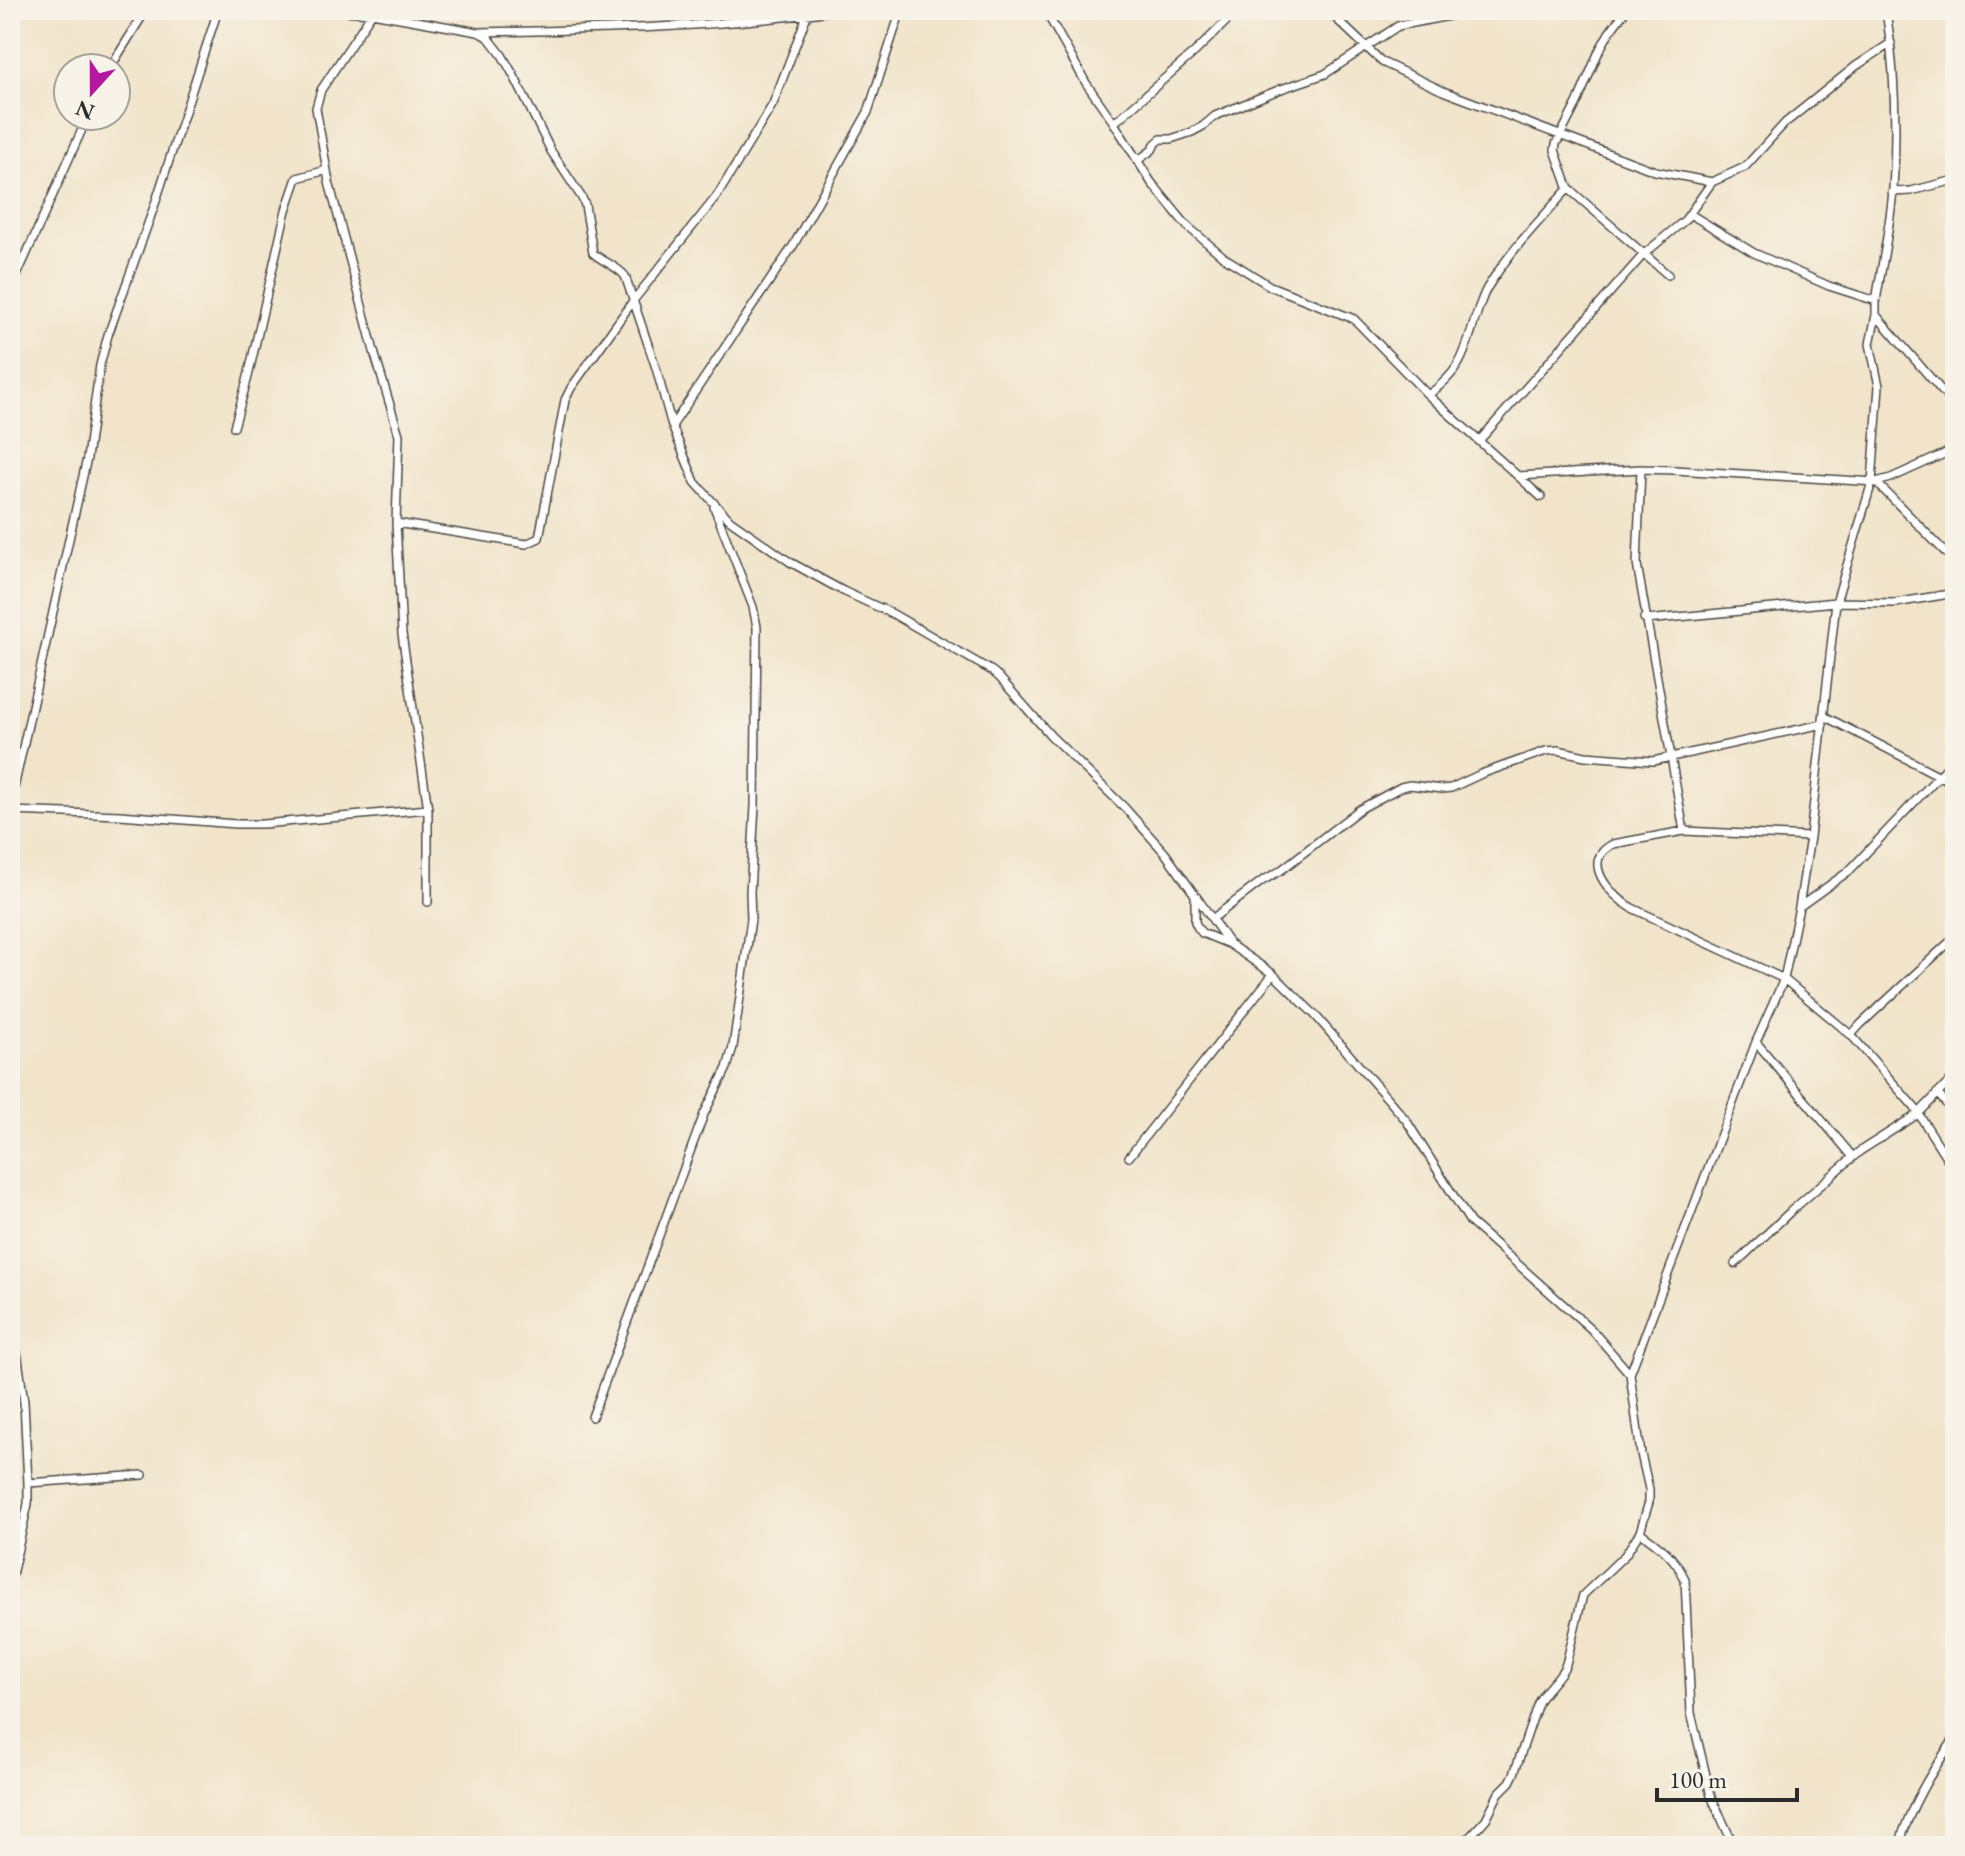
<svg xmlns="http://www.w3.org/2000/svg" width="1965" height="1856" font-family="'EB Garamond',serif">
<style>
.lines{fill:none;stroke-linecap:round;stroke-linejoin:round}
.minor-casing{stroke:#494743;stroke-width:10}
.minor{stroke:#fff;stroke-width:7}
</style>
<rect width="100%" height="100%" fill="#f7f3e8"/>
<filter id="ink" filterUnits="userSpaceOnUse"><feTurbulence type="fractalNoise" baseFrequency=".0125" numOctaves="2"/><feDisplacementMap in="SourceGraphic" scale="16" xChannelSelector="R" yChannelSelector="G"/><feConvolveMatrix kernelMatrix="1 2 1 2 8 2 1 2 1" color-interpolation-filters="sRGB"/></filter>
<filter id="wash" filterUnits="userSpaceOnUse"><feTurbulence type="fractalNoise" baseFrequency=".006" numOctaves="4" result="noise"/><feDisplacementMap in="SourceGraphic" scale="32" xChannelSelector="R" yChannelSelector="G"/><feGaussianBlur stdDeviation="1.8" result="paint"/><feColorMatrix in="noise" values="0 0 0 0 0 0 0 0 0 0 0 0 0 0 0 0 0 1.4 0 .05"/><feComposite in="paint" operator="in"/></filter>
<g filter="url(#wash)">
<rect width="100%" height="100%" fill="#f1e4ca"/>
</g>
<g filter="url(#ink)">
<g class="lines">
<!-- minor casing -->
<g class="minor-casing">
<path id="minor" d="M327 10 372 13 478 32 488 37 502 55 514 76 551 151 582 198 585 205 593 253C603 262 617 266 625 276L656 368 672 426 695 482 712 501 730 520 790 562 843 591 893 614 992 671 999 677 1051 736 1124 807 1165 853 1195 895V922L1198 928 1202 933 1229 944 1273 974 1315 1015 1406 1120 1470 1222 1591 1329 1630 1374
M1045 10 1086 83 1114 123 1197 50 1238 10
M1327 10 1382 62 1443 91 1655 171 1712 182 1745 167 1785 123 1856 66 1891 43
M1952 10 1955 18
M372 13 321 90 316 108 329 182 375 355 399 435 396 523 402 634 428 809V902
M480 32C599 30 718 28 836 10
M110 68 146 10
M1114 123 1151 182 1187 226 1225 258 1270 286 1354 319 1428 395 1541 497
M1137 161 1152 150 1155 144 1161 139H1171L1192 132 1203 126 1215 116 1281 89 1325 74 1398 26 1479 10
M1568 188 1668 275
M1892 192 1911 191 1955 180
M1690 214 1754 253 1829 286 1876 301
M10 291 88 116
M1876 315 1955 406
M1428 395C1466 368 1465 348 1479 307 1482 300 1484 292 1489 285 1511 250 1540 220 1567 190L1568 187 1555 150 1556 144 1578 101 1599 51 1609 33 1626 10
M672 426 793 246 868 112 901 10
M234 427 248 377 286 210 297 178 327 170
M1479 441 1644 254 1685 220 1712 182
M1641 469 1637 564 1684 831
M1518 476 1641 469 1675 470 1876 482 1891 478 1955 449
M1876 482 1955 562
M396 523 526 544 539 538 565 400 571 388 633 301 717 196 773 104 809 10
M1644 618 1646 620 1836 602 1895 603 1955 593
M1824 716 1955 784
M10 806 87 458 100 365 108 335 154 207 218 10
M10 811 120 815 236 824H263L428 809
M1810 837 1684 831 1613 844C1579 861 1610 895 1632 908L1784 979 1851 1035 1915 1108 1955 1171
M1196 896 1228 942
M1799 907 1849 871 1955 759
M1212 919 1262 881 1280 871 1360 809 1401 787 1410 785 1442 789 1451 788 1481 774 1546 751 1558 750 1585 756 1653 761 1823 724
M1851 1035 1861 1024 1955 937
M1756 1042 1853 1157
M1937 1093 1955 1114
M1129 1157 1273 974
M1735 1264 1791 1211 1860 1151 1918 1114 1955 1076
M10 1316 18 1359 24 1402 28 1483V1504L10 1584
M592 1417 704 1114 727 1068 733 1047 751 919 750 892 755 806 757 627 753 607 714 507
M28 1483 143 1475
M1640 1532C1660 1546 1675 1557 1685 1579L1691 1713 1711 1796 1734 1846
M1443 1846 1455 1844 1467 1840 1486 1819 1499 1793 1510 1782 1514 1774 1538 1703C1545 1688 1560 1679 1566 1664L1583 1595 1625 1555 1640 1532 1649 1502V1489L1641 1454 1630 1374 1756 1042 1784 979 1799 907 1810 837 1836 602 1872 482 1879 386 1870 344 1876 315V301C1882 265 1890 227 1893 190 1897 130 1895 69 1886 10
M1899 1846C1910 1806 1931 1772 1955 1738"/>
</g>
<!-- minor -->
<use href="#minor" class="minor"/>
</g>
</g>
<!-- margin -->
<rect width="1965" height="1856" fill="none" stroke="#f7f3e8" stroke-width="40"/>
<!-- north arrow -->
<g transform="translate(92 92) rotate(201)"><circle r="38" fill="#f7f3e8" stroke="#a5a39c" stroke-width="2"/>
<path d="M0-6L14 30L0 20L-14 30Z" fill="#b5179e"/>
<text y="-12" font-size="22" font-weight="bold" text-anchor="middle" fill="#2b2b2b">N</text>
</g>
<!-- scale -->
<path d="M1657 1788v12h140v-12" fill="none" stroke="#2b2b2b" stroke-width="4"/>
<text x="1669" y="1788" font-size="24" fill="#2b2b2b" stroke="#f7f3e8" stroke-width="6" paint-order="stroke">100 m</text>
</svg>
